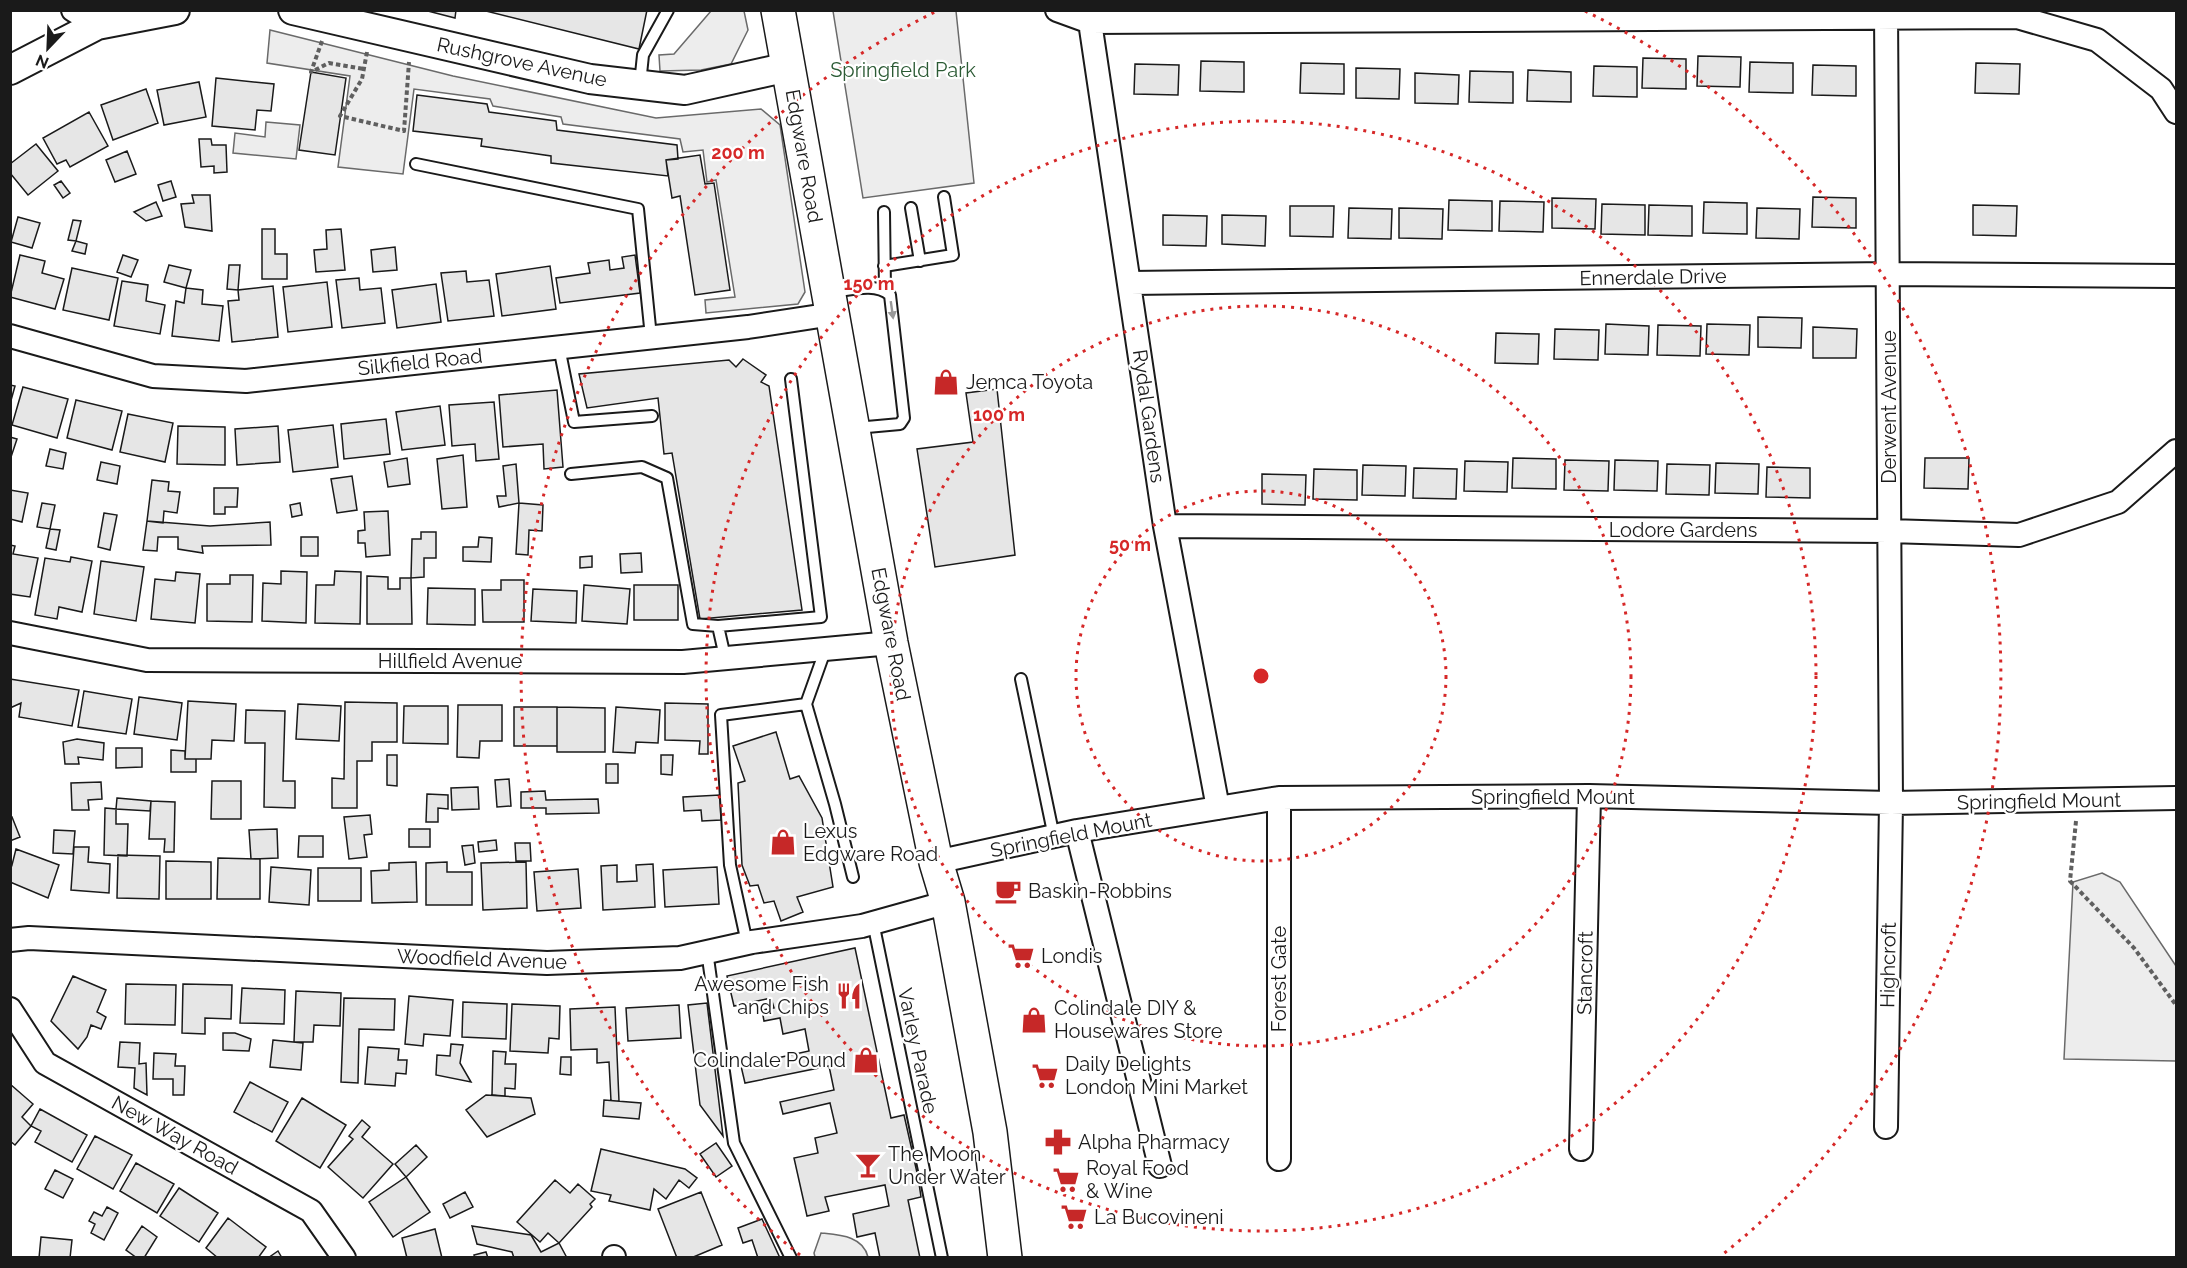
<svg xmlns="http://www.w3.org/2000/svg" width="2187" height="1268" font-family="Raleway,sans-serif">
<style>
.green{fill:#ededed;stroke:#6a6a6a;stroke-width:1.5}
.building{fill:#e6e6e6;stroke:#1a1a1a;stroke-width:1.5}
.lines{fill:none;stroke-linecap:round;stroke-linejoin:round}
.service-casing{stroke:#1a1a1a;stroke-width:14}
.minor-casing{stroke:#1a1a1a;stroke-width:26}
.tertiary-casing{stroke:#1a1a1a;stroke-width:32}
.primary-casing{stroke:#1a1a1a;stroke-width:36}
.path{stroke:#5f5f5f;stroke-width:4;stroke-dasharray:4.5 3;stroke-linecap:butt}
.service{stroke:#fff;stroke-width:10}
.minor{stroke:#fff;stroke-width:22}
.tertiary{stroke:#fff;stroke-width:28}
.primary{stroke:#fff;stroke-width:33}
.oneway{fill:#989898}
.ring{fill:none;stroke:#d62828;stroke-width:3;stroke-dasharray:3 6}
.labels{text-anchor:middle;stroke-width:4.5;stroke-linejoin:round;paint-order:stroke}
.street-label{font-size:20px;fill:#1a1a1a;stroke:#fff}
.park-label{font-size:20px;fill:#2b5a34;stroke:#fff}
.poi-label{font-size:20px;fill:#1a1a1a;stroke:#fff;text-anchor:start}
.centre{fill:#d62828;stroke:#fff;stroke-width:3}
.ring-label{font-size:18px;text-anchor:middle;font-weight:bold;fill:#d62828;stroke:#fff;stroke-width:4.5;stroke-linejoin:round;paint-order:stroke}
</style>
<rect width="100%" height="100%" fill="#fff"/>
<!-- green -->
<path class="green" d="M711 11H744L748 30 731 64 701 70 660 71 659 55 674 54Z
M833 11H956L974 183 863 198Z
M270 30 453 76 656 118 761 109 780 125 805 292 798 304 706 313 705 300 735 297 716 180 707 182 703 150 683 152 680 139 563 124 561 117 493 106 490 99 414 89 403 174 338 167 350 76 267 63Z
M266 122 300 125 296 159 233 153 235 133 265 137Z
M2102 873 2120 882 2176 966V1061L2064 1059 2073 882Z
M821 1233C840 1235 863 1236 868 1257H815L814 1253Z"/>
<!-- building -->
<path class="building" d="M424 10H456L455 18Z
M482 10H647L639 49Z
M1698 56 1741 57 1740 87 1697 86Z
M1643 58 1686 59V89L1642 88Z
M1201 61 1244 62V92L1200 91Z
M1750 62 1793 63V93L1749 92Z
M1301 63 1344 64V94L1300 93Z
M1976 63 2020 64 2019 94 1975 93Z
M1135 64 1179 65 1178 95 1134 94Z
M1813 65 1856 66V96L1812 95Z
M1594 66 1637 67V97L1593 96Z
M1356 68 1400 69 1399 99 1356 98Z
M1528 70 1571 72V102L1527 101Z
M1470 71 1513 72V103L1469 102Z
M311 72 346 78 335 155 299 150Z
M1415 73 1459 75 1458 104 1415 103Z
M216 78 274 84 271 111 257 110 255 130 212 126Z
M199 82 206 117 164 125 157 90Z
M146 89 158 123 113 140 101 105Z
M417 95 487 104 489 112 556 121 557 130 677 145 678 159 666 160 668 176 551 163V156L481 146 482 139 413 131Z
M89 112 108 146 70 167 66 160 57 164 43 138Z
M199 139H211L212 145H226L227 172 214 173V166L201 167Z
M36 144 58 171 28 195 10 173V164Z
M127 151 136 174 115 182 106 160Z
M700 155 705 184 714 183 730 290 695 295 680 196 672 198 666 160Z
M61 181 70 193 63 198 54 185Z
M171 181 176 197 163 201 158 185Z
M192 195H210L212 231 185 227 181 204 194 203Z
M1813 197 1856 198V228L1812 227Z
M1552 198 1596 199 1595 229 1552 228Z
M1449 200 1492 201V231L1448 230Z
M1500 201 1544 202 1543 232 1499 231Z
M156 202 162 216 146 221 134 212Z
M1704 202 1747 203V234L1703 233Z
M1602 204 1645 205V235L1601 234Z
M1649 205 1692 206V236L1648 235Z
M1973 205 2017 206 2016 236 1973 235Z
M1290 206H1334L1333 237 1290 236Z
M1349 208 1392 209 1391 239 1348 238Z
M1399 208 1443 209 1442 239 1399 238Z
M1757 208 1800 209 1799 239 1756 238Z
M1163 215 1207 216 1206 246 1163 245Z
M1222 215 1266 216 1265 246 1222 244Z
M18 217 40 223 32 248 11 242Z
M73 220 81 221 76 241 68 240Z
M262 229H275V254H287V279H262Z
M341 229 345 270 316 272 314 250 327 249 326 230Z
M76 241 87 244 85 254 72 251Z
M395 247 397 270 373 272 371 250Z
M20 255 45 261 42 273 64 279 55 309 10 297Z
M123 255 138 260 131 277 117 272Z
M635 255 640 293 560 303 556 278 590 273 588 263 609 260 610 270 624 268 622 257Z
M169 265 191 270 186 288 164 282Z
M229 265H240L238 290 227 289Z
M550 266 556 309 502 316 496 274Z
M72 268 118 278 109 320 63 310Z
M466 271 467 282 489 280 494 316 448 321 441 273Z
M359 278 360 290 381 288 385 323 342 328 336 280Z
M122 281 148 285 146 301 165 305 160 334 114 326Z
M327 282 332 327 288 332 283 287Z
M436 284 441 322 397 328 392 290Z
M273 286 278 337 232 342 228 301 239 300 238 290Z
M186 288 203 290 202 304 223 306 219 341 172 336 176 301 184 303Z
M1758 317 1802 318 1801 348 1758 347Z
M1606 324 1649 326 1648 355 1605 354Z
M1707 324 1750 325 1749 355 1706 354Z
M1658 325 1701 326 1700 356 1657 355Z
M1813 327 1857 329 1856 358H1813Z
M1555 329 1599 330 1598 360 1554 359Z
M1496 333 1539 334 1538 364 1495 363Z
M743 359 766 375 761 382 769 386 802 610 700 619 672 453 664 454 658 398 587 408 579 374 729 360 736 367Z
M10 385 15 386 10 404Z
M23 387 68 399 57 438 12 425Z
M997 389 1015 555 935 567 917 449 973 442 966 393Z
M557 390 563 467 544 469 543 444 503 447 499 395Z
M76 400 122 411 112 450 67 438Z
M494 402 499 459 476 461 475 444 452 446 449 405Z
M440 406 445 445 402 450 396 412Z
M128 414 173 423 165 462 120 452Z
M386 419 390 454 344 459 341 424Z
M333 425 338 467 293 472 288 430Z
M178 426 225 427V465L177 464Z
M278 426 280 462 237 465 235 429Z
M10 437 17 439 10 460Z
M50 449 66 453 63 469 46 466Z
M463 455 467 507 442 509 437 459Z
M407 458 410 484 388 487 384 462Z
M1513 458 1556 459V489L1512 488Z
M1925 458H1969L1968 489 1924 488Z
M1565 460 1609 461 1608 491 1564 490Z
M1615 460 1658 461 1657 491 1614 490Z
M1465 461 1508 462 1507 492 1464 491Z
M101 462 120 466 117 484 97 480Z
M1716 463 1759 464 1758 494 1715 493Z
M516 464 519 503 499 507 497 496H506L503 466Z
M1667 464 1710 465 1709 495 1666 494Z
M1363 465 1406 466 1405 496 1362 495Z
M1767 467 1810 468V498L1766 497Z
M1414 468 1457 469 1456 499 1413 498Z
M1314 469 1357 470V500L1313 499Z
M1262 474 1306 475 1305 505 1262 504Z
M352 476 357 510 337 513 331 479Z
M152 480 169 482 168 491 180 492 177 513 164 511 163 523 147 521Z
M214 488H238L237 507H225V514H214Z
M10 490 28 493 22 522 10 519Z
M42 503 55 505 50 529 37 527Z
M300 503 302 515 292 517 290 505Z
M519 503 543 505 542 531 529 530 528 555 516 554Z
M388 511 390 555 366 557 365 543H358V531L365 530 364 512Z
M104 513 117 515 110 550 98 547Z
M147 521 210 526 270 522 271 545 202 546 203 553 178 549V537H158L157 551 143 550Z
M50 529 60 530 56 550 46 548Z
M421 532H436V558H424V577L411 578 412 539H421Z
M301 537H318V556H301Z
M479 537 492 538 491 562 463 561V547H478Z
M10 545 15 546 13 554 38 558 30 597 10 594Z
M641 553 642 572 621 573 620 554Z
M592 556V567L580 568V557Z
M71 557 92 561 82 612 59 607 57 619 35 615 45 558 70 562Z
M101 561 144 567 136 621 94 614Z
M281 571 307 572 306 623 262 621 263 583 281 584Z
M335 571 361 572 360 624 315 623 316 585H334Z
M176 572 200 574 195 623 151 619 155 579 175 581Z
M230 575H253L252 622 207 621V584H230Z
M367 576 388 577V589H400V578H411L412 624H367Z
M501 580H524V622H483L482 590H501Z
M584 585 630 589 627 624 582 621Z
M634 585H678V620H634Z
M428 588 475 589V625L427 624Z
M533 589 577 591 576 623 531 621Z
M10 679 79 690 72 726 19 717 21 703 10 708Z
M84 691 132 699 126 734 78 727Z
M139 697 182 703 177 740 134 734Z
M188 701 236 704 234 741 212 740 211 759H185Z
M345 702 397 703V742H372V761H357V808H332V778L344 779Z
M665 703 708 704V754H699L700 741 665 740Z
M298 704 341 706 339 741 296 739Z
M458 705H502V741H480L479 758 457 757Z
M404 706H448V744L403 743Z
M514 707H557V746H514Z
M557 707 605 708V752H557Z
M616 707 660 710 658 743 636 742 635 753 613 752Z
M246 710 285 711 283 781H295V808L264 807 265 743H245Z
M776 732 790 779 799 776 822 818 833 887 797 897 803 912 781 921 774 901 764 903 758 885 750 886 742 865 738 783 745 781 733 746Z
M77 739 104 743 103 760 78 757 79 764H65L63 742Z
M116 748H142V767L116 768Z
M171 750 185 751V759H196V772H171Z
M387 755H397V786L387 785Z
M661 755H673L672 775 661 774Z
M606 764H618V783H606Z
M509 779 511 806 497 807 495 780Z
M212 781H241V819H211Z
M101 782 102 799 88 800 89 810H72L71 783Z
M478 787 479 809 452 810 451 788Z
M545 791 546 800 598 799 599 813 546 814V808H521V792Z
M427 794 448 795V809L438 808V822H426Z
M720 795 721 820 702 821 701 810 684 811 683 797Z
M117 798 151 801 150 811 116 809Z
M151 801 175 802 174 852H164L165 839H149Z
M105 808 116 809V824H128L127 856 104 855Z
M370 815 372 834 364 835 367 857 349 859 344 817Z
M12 817 20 837 10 841V818Z
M277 829 278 858 251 859 249 830Z
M409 829H430V847H409Z
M54 830 75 831 73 854 53 853Z
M299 836H323V857H298Z
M496 840 497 850 479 852 478 842Z
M515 843H530L531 861H516Z
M473 845 475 863 465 865 462 846Z
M74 847H89L88 862 110 864 109 893 71 890Z
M16 849 59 865 48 898 10 882V862L12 865Z
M118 855 160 856 159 899 117 898Z
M218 858 260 859V899H217Z
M166 861 211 862V899H166Z
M416 862 417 902 372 903 371 871 389 870V863Z
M447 862V872H472V905H426V863Z
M526 862 527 908 483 910 481 863Z
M653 864 655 907 603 910 601 866 617 865V882L637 881 636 865Z
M271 867 311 870 309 905 269 902Z
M717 867 719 904 665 907 663 870Z
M318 868H361V901H318Z
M578 869 581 908 537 911 534 872Z
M855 948 891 1118 904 1115 918 1177 921 1197 908 1200 920 1258H880L875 1233 857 1237 853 1214 889 1206 885 1185 825 1197 829 1211 807 1216 794 1158 818 1153 815 1138 837 1133 830 1103 783 1114 780 1102 834 1090 829 1066 745 1083 741 1066 809 1051 805 1029 783 1034 780 1018 764 1021 762 1010 774 1008 771 998 734 1006 727 976Z
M73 976 106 990 97 1012 106 1017 101 1029 91 1025 87 1037 78 1049 51 1021Z
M126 984 176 985 175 1025 125 1024Z
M183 984 232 985 231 1019 205 1018V1034L182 1033Z
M242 988 285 990 284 1024 240 1023Z
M296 991 341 993 340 1026 314 1025 313 1042H294Z
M409 996 453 1000 450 1036 424 1034 423 1046 405 1044Z
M344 998 395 999 394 1030 359 1029 358 1083 341 1082Z
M463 1002 507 1004 506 1039 462 1037Z
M707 1003 723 1136 700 1105 688 1005Z
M512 1004 560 1006 559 1039 549 1038 548 1053 510 1051Z
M679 1005 681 1038 628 1041 626 1008Z
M615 1007 619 1101H611L609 1062 597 1063V1049L571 1050 570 1009Z
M223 1033H235L251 1039 249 1051 223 1050Z
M273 1040 303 1043 301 1070 270 1067Z
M120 1042 140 1043 139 1064 146 1063 147 1095 134 1088 135 1068 118 1067Z
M451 1044 463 1045 460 1063 471 1082 436 1075 437 1055 450 1056Z
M368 1047 399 1049 398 1060H407L406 1074 396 1073 395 1086 365 1084Z
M493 1051 506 1052 505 1064H516L515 1089 505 1088V1096L492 1095Z
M154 1053 176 1054 175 1066H185L184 1095H173V1079H153Z
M561 1057H571V1075L560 1074Z
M250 1082 288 1102 272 1132 234 1112Z
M10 1084 33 1104 22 1117 31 1126 15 1145 10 1141Z
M486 1095 531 1098 535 1114 487 1137 466 1110Z
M302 1098 346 1125 320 1168 276 1141Z
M604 1100 641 1103 639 1119 603 1116Z
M40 1109 87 1135 72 1162 35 1142 41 1131 31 1126Z
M362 1120 370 1127 362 1137 393 1164 363 1198 328 1167 353 1139 349 1136Z
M95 1136 132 1155 113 1189 77 1169Z
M716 1143 732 1166 716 1177 700 1154Z
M416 1145 427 1157 406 1177 395 1164Z
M601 1149 685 1169 697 1178 689 1188 679 1180 666 1199 654 1189 650 1210 609 1201 611 1195 591 1191Z
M136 1163 174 1184 157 1213 120 1191Z
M55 1170 73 1179 63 1198 45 1189Z
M406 1177 430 1212 393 1237 369 1202Z
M555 1180 570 1193 578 1184 595 1199 590 1204 592 1207 559 1243 548 1233 540 1242 517 1222Z
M179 1188 218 1213 199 1242 160 1216Z
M465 1192 473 1207 450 1218 443 1204Z
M701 1192 722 1245 691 1258H677L658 1209Z
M107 1207 118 1213 104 1240 91 1233 95 1224 89 1221 94 1212 102 1216Z
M228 1218 266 1247 258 1258H218L206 1248Z
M762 1219 780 1258H758L752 1240 743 1243 738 1228Z
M142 1226 157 1237 144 1258H137L126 1250Z
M472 1226 531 1235 541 1252 559 1243 567 1258H514L512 1252 477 1244Z
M435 1229 442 1258H407L402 1238Z
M41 1237 72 1240 70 1258H39Z
M278 1251 282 1258H268Z
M486 1252 488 1258H475L474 1255Z"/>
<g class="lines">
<!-- service casing -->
<g class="service-casing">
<path id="service" d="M640 84 643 55 668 10
M416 164 638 209 651 337
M911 208 920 261
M884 212 885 290
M884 266 953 255 944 197
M832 292C850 290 876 282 890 295L904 418 900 424 856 428
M559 347 574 422 652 416
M571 474 642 467 667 478 693 624 718 626
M826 648 806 704 835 804 853 877
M725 657 718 626 821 617 791 379
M1021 679 1054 837
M873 922 942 1258
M747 943 730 865 721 715 806 704
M707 951 734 1143 791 1258"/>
</g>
<!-- minor casing -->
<g class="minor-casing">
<path id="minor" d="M73 10 97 25
M1057 10 1090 22 2017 17 2097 40 2161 89 2176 112
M1886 10 1891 803 1886 1127
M1090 22 1165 526 1218 808
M1130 283 1889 274 2176 276
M10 336 153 376 246 381 748 327 833 314
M1165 526 1889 531 2019 535 2118 502 2176 451
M10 633 147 660 683 662 891 643
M1077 831 1160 1166
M936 862 1077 831 1279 798 1589 796 1891 803 2176 798
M10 940 29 938 547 963 680 958 752 942 862 926 948 902
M10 1009 45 1063 311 1211 344 1258
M1581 1149 1589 796
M1279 1159V798
M614 1257V1258"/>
</g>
<!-- tertiary casing -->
<g class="tertiary-casing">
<path id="tertiary" d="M293 10 590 79 685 90 788 67
M10 70 97 25 175 10"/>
</g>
<!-- primary casing -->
<g class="primary-casing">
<path id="primary" d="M778 10 891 643 936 862 948 902 990 1132 1005 1258"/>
</g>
<!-- path -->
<path class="path" d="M322 41 311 72 329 63 364 69
M367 52 362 79 340 116 404 131 409 62
M2076 821 2070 881 2134 948 2176 1005"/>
<!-- service -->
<use href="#service" class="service"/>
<!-- minor -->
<use href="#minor" class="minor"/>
<!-- tertiary -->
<use href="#tertiary" class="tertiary"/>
<!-- primary -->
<use href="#primary" class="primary"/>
</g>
<!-- one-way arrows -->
<defs><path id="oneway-solid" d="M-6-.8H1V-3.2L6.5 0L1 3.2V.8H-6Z" transform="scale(1.5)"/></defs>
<use class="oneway" href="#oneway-solid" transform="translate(892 310) rotate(82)"/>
<!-- distance rings -->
<g class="ring">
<circle cx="1261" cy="676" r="185"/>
<circle cx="1261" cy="676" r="370"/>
<circle cx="1261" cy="676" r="555"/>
<path d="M800 1255A740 740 0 0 1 937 11M1585 11A740 740 0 0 1 1722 1255"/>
</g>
<!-- icons -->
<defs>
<g id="shop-bare" transform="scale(2.07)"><path d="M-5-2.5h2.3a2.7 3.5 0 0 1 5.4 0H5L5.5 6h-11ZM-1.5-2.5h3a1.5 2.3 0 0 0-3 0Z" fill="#c62828" stroke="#fff" stroke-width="2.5" paint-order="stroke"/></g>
<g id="cafe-bare" transform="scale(2.07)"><path d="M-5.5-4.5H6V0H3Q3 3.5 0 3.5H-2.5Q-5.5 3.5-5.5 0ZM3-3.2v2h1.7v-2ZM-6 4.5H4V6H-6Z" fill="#c62828" stroke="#fff" stroke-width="2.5" paint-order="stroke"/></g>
<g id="supermarket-bare" transform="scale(2.07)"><path d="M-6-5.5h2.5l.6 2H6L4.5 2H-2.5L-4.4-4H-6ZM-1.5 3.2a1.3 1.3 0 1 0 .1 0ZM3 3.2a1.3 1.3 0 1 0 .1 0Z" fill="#c62828" stroke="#fff" stroke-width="2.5" paint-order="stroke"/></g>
<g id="restaurant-bare" transform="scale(2.07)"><path d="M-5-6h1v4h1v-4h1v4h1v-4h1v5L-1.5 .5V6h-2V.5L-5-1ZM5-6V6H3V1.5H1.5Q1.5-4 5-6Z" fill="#c62828" stroke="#fff" stroke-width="2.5" paint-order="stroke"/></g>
<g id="pharmacy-bare" transform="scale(2.07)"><path d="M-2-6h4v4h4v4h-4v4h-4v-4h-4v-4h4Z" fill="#c62828" stroke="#fff" stroke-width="2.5" paint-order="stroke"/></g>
<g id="bar-bare" transform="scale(2.07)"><path d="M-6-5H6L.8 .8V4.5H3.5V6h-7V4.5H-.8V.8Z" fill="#c62828" stroke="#fff" stroke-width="2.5" paint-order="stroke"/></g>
</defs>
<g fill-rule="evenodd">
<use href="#shop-bare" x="946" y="382"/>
<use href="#shop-bare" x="783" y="842"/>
<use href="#cafe-bare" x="1008" y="891"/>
<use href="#supermarket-bare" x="1021" y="956"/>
<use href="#restaurant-bare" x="849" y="996"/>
<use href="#shop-bare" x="1034" y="1020"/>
<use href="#shop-bare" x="866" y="1060"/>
<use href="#supermarket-bare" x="1045" y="1076"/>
<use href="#pharmacy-bare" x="1058" y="1142"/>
<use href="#bar-bare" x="868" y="1165"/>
<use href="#supermarket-bare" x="1066" y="1180"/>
<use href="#supermarket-bare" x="1074" y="1217"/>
</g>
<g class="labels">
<!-- street labels -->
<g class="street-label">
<text transform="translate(522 62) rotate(12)" y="7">Rushgrove Avenue</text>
<text transform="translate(804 156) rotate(80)" y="7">Edgware Road</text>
<text transform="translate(1653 277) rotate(-1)" y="7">Ennerdale Drive</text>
<text transform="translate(420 362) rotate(-6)" y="7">Silkfield Road</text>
<text transform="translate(1889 407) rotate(-90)" y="7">Derwent Avenue</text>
<text transform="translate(1149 416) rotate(82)" y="7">Rydal Gardens</text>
<text x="1683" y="537">Lodore Gardens</text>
<text transform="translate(891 634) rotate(79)" y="7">Edgware Road</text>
<text x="450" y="668">Hillfield Avenue</text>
<text x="1553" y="804">Springfield Mount</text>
<text transform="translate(2039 801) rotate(-1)" y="7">Springfield Mount</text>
<text transform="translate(1071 835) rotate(-11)" y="7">Springfield Mount</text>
<text transform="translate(482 959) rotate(2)" y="7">Woodfield Avenue</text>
<text transform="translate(1888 965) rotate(-89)" y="7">Highcroft</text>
<text transform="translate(1585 973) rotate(-89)" y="7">Stancroft</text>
<text transform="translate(1279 979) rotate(-90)" y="7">Forest Gate</text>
<text transform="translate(918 1051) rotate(78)" y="7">Varley Parade</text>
<text transform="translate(175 1135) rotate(29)" y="7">New Way Road</text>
</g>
<!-- park labels -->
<g class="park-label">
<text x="903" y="77">Springfield Park</text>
</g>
<!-- poi labels -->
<g class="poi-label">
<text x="966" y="389">Jemca Toyota</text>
<text x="803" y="838">Lexus<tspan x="803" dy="23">Edgware Road</tspan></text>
<text x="1028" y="898">Baskin-Robbins</text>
<text x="1041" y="963">Londis</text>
<text x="829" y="991" text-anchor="end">Awesome Fish<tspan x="829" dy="23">and Chips</tspan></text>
<text x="1054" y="1015">Colindale DIY &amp;<tspan x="1054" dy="23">Housewares Store</tspan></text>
<text x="846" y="1067" text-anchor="end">Colindale Pound</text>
<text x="1065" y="1071">Daily Delights<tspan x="1065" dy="23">London Mini Market</tspan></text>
<text x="1078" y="1149">Alpha Pharmacy</text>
<text x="888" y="1161">The Moon<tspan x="888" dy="23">Under Water</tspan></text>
<text x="1086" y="1175">Royal Food<tspan x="1086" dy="23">&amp; Wine</tspan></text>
<text x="1094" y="1224">La Bucovineni</text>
</g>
</g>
<circle cx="1261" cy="676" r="9" class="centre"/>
<g class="ring-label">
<text x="738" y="159">200 m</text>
<text x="869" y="290">150 m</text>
<text x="999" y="421">100 m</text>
<text x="1130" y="551">50 m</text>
</g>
<!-- border -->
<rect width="2187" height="1268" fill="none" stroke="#1a1a1a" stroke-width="24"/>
<!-- north arrow -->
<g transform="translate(48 48) rotate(203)" stroke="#ffffff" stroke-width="4.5" paint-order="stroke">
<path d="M0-4.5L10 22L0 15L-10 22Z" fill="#1a1a1a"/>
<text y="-9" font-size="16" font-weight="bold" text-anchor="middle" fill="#1a1a1a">N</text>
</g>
</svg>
